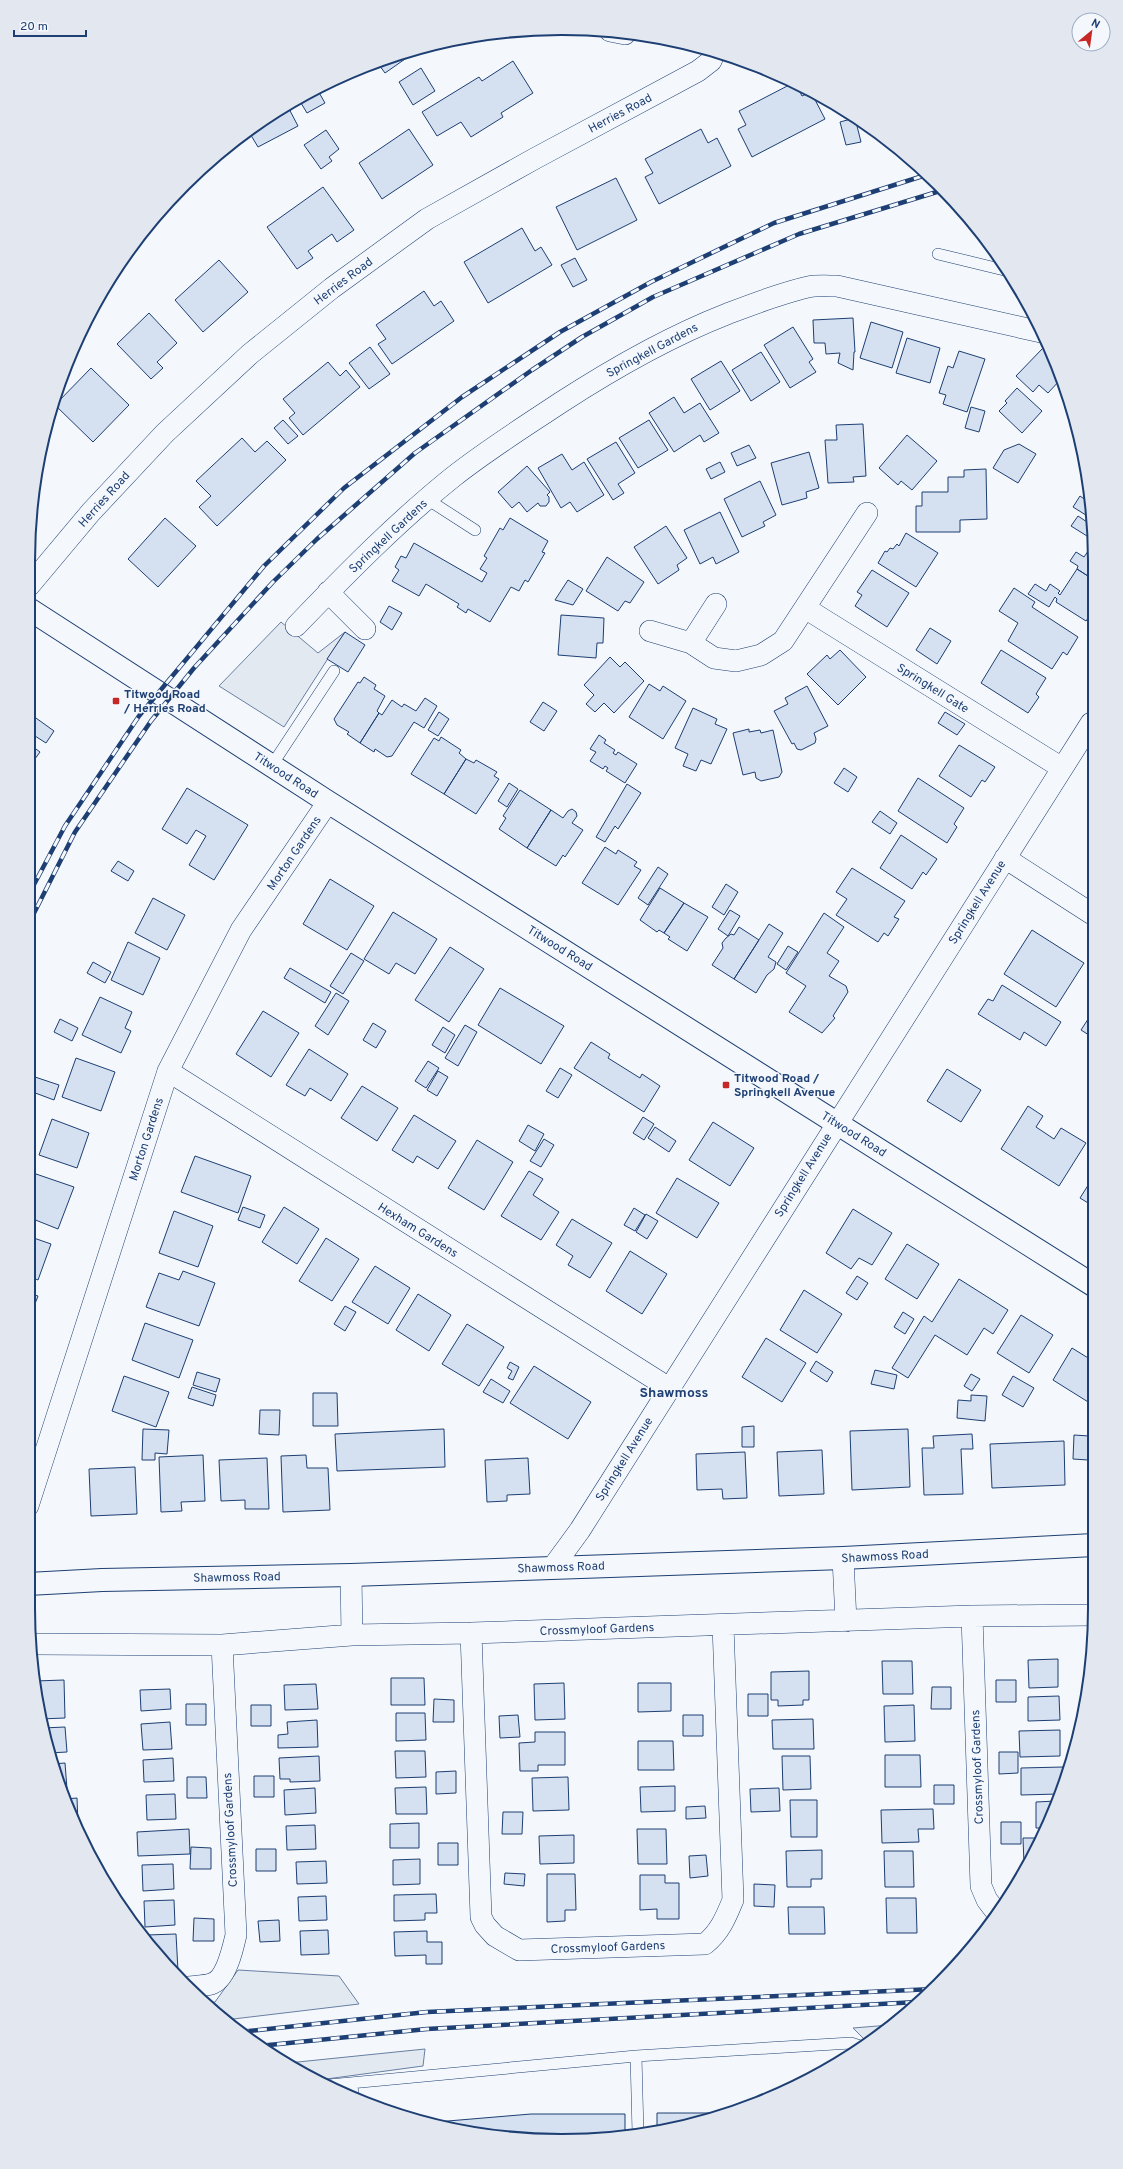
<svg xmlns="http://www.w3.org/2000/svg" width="1123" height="2169" font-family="Overpass,sans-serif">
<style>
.green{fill:#e3e9f0;stroke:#687fa3}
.building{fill:#d5e0f0;stroke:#1d3f73}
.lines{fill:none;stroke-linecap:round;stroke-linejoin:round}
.lane-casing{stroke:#1d3f73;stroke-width:12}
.street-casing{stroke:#1d3f73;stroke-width:22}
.secondary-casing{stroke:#1d3f73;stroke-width:24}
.lane{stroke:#f4f7fb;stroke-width:11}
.street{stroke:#f4f7fb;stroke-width:21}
.secondary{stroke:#f4f7fb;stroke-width:22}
.rail-casing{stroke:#1d3f73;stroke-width:4.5}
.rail{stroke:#f4f7fb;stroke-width:3;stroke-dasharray:9;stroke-linecap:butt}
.poi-dot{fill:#c62828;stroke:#f4f7fb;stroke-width:1.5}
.labels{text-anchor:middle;stroke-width:3;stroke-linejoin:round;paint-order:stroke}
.street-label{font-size:12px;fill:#1d3f73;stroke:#f4f7fb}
.poi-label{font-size:12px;font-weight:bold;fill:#1d3f73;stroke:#f4f7fb;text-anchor:start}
.quarter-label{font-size:14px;font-weight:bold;fill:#1d3f73;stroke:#f4f7fb}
.rim{fill:none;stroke:#1d3f73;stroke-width:2}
</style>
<rect width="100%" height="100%" fill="#f4f7fb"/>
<!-- green -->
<path class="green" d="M281 622 318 653 345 632 284 727 219 686Z
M238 1970 339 1976 359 2004 225 2020 205 2004 215 2002Z
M890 2025 868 2043 853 2028Z
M425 2049 423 2066 319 2080 288 2063Z"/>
<!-- building -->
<path class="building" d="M418 50 385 73 377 62 390 56Z
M513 61 533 93 501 113 503 117 471 137 461 122 437 136 422 112 479 77 482 81Z
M421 68 435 91 413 105 399 82Z
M795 82 802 96 811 92 825 119 752 157 738 129 746 125 739 111Z
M317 89 325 103 307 113 298 98Z
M287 105 298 126 258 147 249 132Z
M851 119 856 122 861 142 846 145 840 122Z
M409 129 433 165 382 199 359 163Z
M701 129 708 143 717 138 731 166 659 204 645 177 653 173 645 159Z
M326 130 339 149 329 157 332 161 321 169 304 145Z
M616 178 637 220 577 250 556 207Z
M323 187 354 230 337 242 332 234 308 251 313 258 297 269 267 227Z
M522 228 535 251 541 247 552 265 488 303 464 262Z
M575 258 587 280 573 287 561 265Z
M219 260 248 292 203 332 175 300Z
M424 291 434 306 441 301 454 321 392 364 378 344 386 339 376 325Z
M149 313 177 343 157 362 163 368 151 379 117 344Z
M853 318 855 352H854L853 370 838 363 840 353 826 354 825 343H814L813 320Z
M871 322 903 332 892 368 860 358Z
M793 327 813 359 809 362 816 372 790 388 764 345Z
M907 338 940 348 930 383 896 373Z
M370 347 390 374 369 389 349 363Z
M1043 348 1055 359 1060 380 1048 393 1039 385 1033 392 1016 376Z
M959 351 985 359 967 412 943 404 946 395 939 393 948 366 953 368Z
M761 352 780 382 751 401 732 370Z
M721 361 740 391 710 410 691 379Z
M328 362 340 376 346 370 360 387 303 435 289 418 295 413 283 399Z
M91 368 129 405 93 442 55 405Z
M1017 388 1042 411 1022 433 999 411 1007 403 1005 401Z
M674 397 684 413 700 403 719 433 704 442 700 435 674 452 649 413Z
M971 407 985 411 979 432 965 428Z
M283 420 298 436 288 444 274 428Z
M649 420 668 450 638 468 619 438Z
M863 424 866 476 853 477 854 482 828 483 825 440H837L836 425Z
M907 435 937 461 912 490 901 481 898 485 879 468Z
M242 438 255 452 267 441 286 460 217 526 199 507 211 496 196 481Z
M616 442 635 473 618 484 624 493 613 500 587 459Z
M1019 444 1036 454 1018 483 993 468 1004 450Z
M749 445 756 458 737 466 731 453Z
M809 452 819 488 806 492 807 498 782 505 771 463Z
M562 454 572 470 584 462 604 495 577 512 570 502 561 508 538 468Z
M720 462 725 472 711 479 706 469Z
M527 466 550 492 547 495 549 497V502L546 506H540L538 503 527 512 519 502 512 508 498 492Z
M986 469 987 519 960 520V532H916V506H922V492H948V477H964V470Z
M760 481 776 515 763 522 765 526 742 537 724 499Z
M1080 496 1090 503 1089 517 1073 507Z
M720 512 739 552 716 564 713 557 700 564 684 530Z
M1078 516 1090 524 1091 530 1087 536 1071 526Z
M165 518 196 546 158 587 128 559Z
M510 518 548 541 542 552 545 553 528 582 525 580 519 591 511 587 490 622 468 609 466 613 457 607 459 604 426 584 419 596 392 581 399 570 395 567 401 556 406 558 414 543 482 582 487 573 480 569 487 558 484 556 500 528 503 530Z
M666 526 687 558 677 565 679 570 658 584 634 547Z
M906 533 938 553 916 587 878 563 885 551 887 552 890 548 893 549 897 544 899 546Z
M1091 547V578L1077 569 1078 566 1070 561 1076 552 1084 557Z
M607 557 644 582 630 603 625 601 618 611 586 591Z
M1077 569 1091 578V614L1086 621 1056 602 1057 599 1055 597 1049 607 1028 594 1035 584 1046 591 1050 584 1060 591 1058 593 1060 595Z
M872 570 909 593 887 627 855 606 862 595 857 592Z
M568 580 583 589 573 605 555 600Z
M1014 588 1035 602 1032 607 1078 637 1067 655 1063 652 1052 669 1008 641 1018 623 999 611Z
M389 606 402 613 392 630 380 622Z
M561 615 604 618 603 643H597L596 658 558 655Z
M930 628 951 641 937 664 916 650Z
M345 632 365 645 348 672 327 659Z
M840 650 866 677 838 705 807 674 827 655 830 659Z
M1001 650 1046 678 1036 694 1039 697 1028 713 981 683Z
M610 657 620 667 625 662 644 681 614 713 604 703 595 712 586 704 594 695 584 685Z
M364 677 376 685 374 689 385 696 377 711 379 713 360 743 347 734 349 732 337 725 334 719 358 682 360 683Z
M649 684 660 691 663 686 686 701 663 739 629 717Z
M807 686 828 726 814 733 816 739 815 743 801 750 797 749 794 743 792 744 774 711 788 704 785 698Z
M425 698 437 706 424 728 414 722 392 756 387 757 375 749 374 752 360 743 379 713 382 715 392 700 402 707 404 704 416 711Z
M543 702 557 711 544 731 530 722Z
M693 708 717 719 715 724 727 729 711 764 701 760 696 771 683 766 688 754 675 748Z
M439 712 449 719 438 736 428 730Z
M945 712 965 724 957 735 938 723Z
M29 713 54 731 46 743 35 736 29 744 40 752 29 767Z
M749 729V732L760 730 761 733 773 730 782 772 779 777 761 781 756 778 755 772 743 775 733 733Z
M599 735 606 740 604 743 615 750 613 753 616 755 618 752 637 764 625 783 606 771 608 768 605 766 603 769 590 761 596 752 590 749Z
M441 737 461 750 459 753 466 759 444 794 411 774 434 738 439 741Z
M959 745 995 767 985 782 982 780 971 797 939 776Z
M466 759 474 763 476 760 497 772 494 776 499 779 476 814 444 794Z
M844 768 857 777 848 792 834 783Z
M918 778 964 808 954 824 957 827 947 843 898 811Z
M509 783 518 789 507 807 498 801Z
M627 784 641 793 618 829 615 826 605 842 596 837Z
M187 788 248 825 214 880 189 865 206 836 196 830 187 844 162 829Z
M520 790 551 810 527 848 499 829 506 818 503 816Z
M572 809 576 812 577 816 572 823 583 830 565 857 563 855 556 866 527 848 551 810 563 818 568 811Z
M880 811 897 823 890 834 872 822Z
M901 835 937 859 926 875 923 872 912 889 880 868Z
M605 847 616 854 618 850 637 862 634 866 641 870 618 905 582 883Z
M118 861 134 871 128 881 111 871Z
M658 867 668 874 648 905 638 898Z
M852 868 905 901 894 917 899 919 888 936 884 933 878 942 836 915 847 899 836 892Z
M330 879 374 906 347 950 303 924Z
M726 884 738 892 724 915 712 907Z
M660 888 684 903 664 933 659 930 657 932 640 920Z
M153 898 185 915 167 950 135 933Z
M684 903 708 917 687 951 668 939 670 937 664 933Z
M730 910 740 916 728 936 718 929Z
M393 912 437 939 415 974 396 963 389 974 364 959Z
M824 913 844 927 827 953 839 961 829 976 846 986 848 992 833 1016 835 1018 822 1033 789 1012 806 986 786 973Z
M769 924 783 933 768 957 776 962 774 969 767 975 756 993 734 979Z
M739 927 759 940 734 979 712 965 723 948 722 943 726 938 731 934 734 935Z
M1032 930 1084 963 1056 1007 1004 974Z
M128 942 160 958 143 995 111 980Z
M788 946 798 952 786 970 777 964Z
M450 947 484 969 449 1022 415 1000Z
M351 953 364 961 343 994 330 986Z
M93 962 111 972 105 983 87 973Z
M290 968 331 992 325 1003 284 978Z
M1002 985 1061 1022 1046 1046 1024 1032 1020 1040 978 1014 988 999 993 1001Z
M500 988 564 1026 541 1064 478 1025Z
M336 993 349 1001 328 1035 315 1026Z
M100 997 132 1012 125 1028 131 1031 121 1053 82 1035Z
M263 1011 299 1033 271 1077 236 1054Z
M1092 1013V1037L1081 1030Z
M60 1019 78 1028 72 1041 54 1032Z
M373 1023 386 1031 376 1048 363 1040Z
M465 1025 477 1032 458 1066 445 1058Z
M443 1027 455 1035 445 1053 432 1045Z
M591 1042 610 1054 608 1058 640 1078 642 1074 660 1086 644 1112 574 1068Z
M309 1049 348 1074 331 1101 310 1088 305 1096 286 1085Z
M76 1058 115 1072 101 1111 62 1097Z
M428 1061 439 1068 426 1088 415 1081Z
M560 1068 572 1075 558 1098 546 1091Z
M947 1069 981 1090 961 1122 927 1101Z
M438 1071 448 1077 437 1096 427 1090Z
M35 1077 59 1085 54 1100 30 1091Z
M362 1086 398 1108 377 1141 341 1118Z
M1028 1106 1043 1116 1036 1127 1054 1139 1061 1128 1086 1143 1059 1186 1001 1149Z
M414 1115 456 1141 438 1169 417 1156 413 1163 392 1150Z
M643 1117 654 1124 644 1140 633 1133Z
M52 1119 89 1133 77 1168 39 1155Z
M713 1122 754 1148 730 1186 689 1160Z
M528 1125 544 1134 535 1151 519 1141Z
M655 1127 676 1141 669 1152 648 1138Z
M544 1139 554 1145 541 1167 530 1161Z
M477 1140 513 1162 484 1210 448 1188Z
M195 1156 251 1176 238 1213 181 1192Z
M529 1171 543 1179 533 1195 559 1212 541 1240 501 1216Z
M36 1174 74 1187 58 1229 28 1217V1186L31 1187Z
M677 1178 719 1203 697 1238 656 1213Z
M1092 1179 1093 1206 1080 1198Z
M243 1207 265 1215 260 1228 238 1220Z
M284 1207 319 1229 297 1264 262 1242Z
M634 1208 645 1215 635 1231 624 1225Z
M853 1209 892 1233 872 1265 859 1258 851 1269 826 1253Z
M174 1211 213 1226 198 1267 159 1253Z
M646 1214 658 1221 647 1239 636 1232Z
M572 1219 612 1243 590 1278 568 1265 573 1256 556 1245Z
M28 1236 51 1244 38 1280 28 1276Z
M326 1238 359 1259 332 1301 299 1281Z
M907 1244 939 1264 917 1299 885 1279Z
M630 1251 667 1274 642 1314 606 1291Z
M375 1266 410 1288 388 1324 352 1302Z
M183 1271 215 1283 199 1326 146 1307 159 1273 179 1280Z
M857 1276 868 1283 857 1300 846 1293Z
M959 1279 1008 1310 993 1334 984 1328 967 1355 935 1335 908 1378 892 1368 924 1316 932 1322Z
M804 1290 842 1314 817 1353 780 1330Z
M28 1293 38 1296 28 1322Z
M418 1294 451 1315 429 1351 396 1330Z
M345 1306 356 1312 345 1331 334 1324Z
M903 1312 914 1319 905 1334 894 1327Z
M1021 1315 1053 1335 1029 1373 997 1353Z
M145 1323 193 1340 179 1378 132 1360Z
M467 1324 504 1347 479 1386 442 1364Z
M766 1338 806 1363 782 1402 742 1377Z
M1072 1348 1093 1361V1405L1053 1380Z
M816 1361 833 1372 827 1382 810 1371Z
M510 1362 519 1367 513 1380 508 1378 512 1371 507 1368Z
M534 1366 591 1402 568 1439 510 1403Z
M875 1370 897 1375 894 1389 871 1384Z
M197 1372 220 1379 216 1392 193 1385Z
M971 1374 980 1379 972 1391 964 1386Z
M124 1376 169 1392 156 1427 112 1411Z
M1013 1376 1034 1388 1023 1407 1002 1395Z
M491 1379 510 1391 503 1403 483 1392Z
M192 1387 216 1395 213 1406 188 1398Z
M313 1393H337L338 1426H313Z
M971 1395 987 1396 985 1421 957 1418 958 1400 971 1401Z
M260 1410H280L279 1435 259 1434Z
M754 1426V1447H742V1427Z
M143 1429 169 1430 167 1454 155 1453V1460H142Z
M444 1429 445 1467 337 1471 335 1434Z
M908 1429 910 1487 852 1490 850 1431Z
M972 1434 973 1449H961L963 1494 924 1495 922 1448H934L933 1436Z
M1074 1435 1089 1436 1088 1460 1073 1459Z
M1092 1440H1093V1459H1090Z
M1064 1441 1065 1485 992 1488 990 1444Z
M822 1450 824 1494 779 1496 777 1452Z
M745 1452 747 1498 723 1499 722 1489 697 1490 696 1454Z
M203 1455 205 1501 181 1502 182 1511 161 1512 159 1457Z
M306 1455 307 1468H328L330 1510 283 1512 281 1456Z
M267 1458 269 1509H245V1500L221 1501 219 1460Z
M528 1458 530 1494 507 1495V1501L487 1502 485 1460Z
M135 1467 137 1514 91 1516 89 1469Z
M1058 1659V1687L1029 1688 1028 1660Z
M882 1661H912L913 1694H883Z
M809 1671V1700H803V1705L778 1706V1700H771V1672Z
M391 1678H424L425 1705H391Z
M64 1680 65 1718 40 1719 35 1681Z
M996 1680H1016V1702H996Z
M564 1683 565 1719 535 1720 534 1684Z
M638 1683H671V1711L638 1712Z
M316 1684 318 1709 285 1710 284 1685Z
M932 1687H951V1709H931Z
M170 1689 171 1709 141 1711 140 1690Z
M748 1694H768V1716H748Z
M1059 1696 1060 1720 1028 1721V1697Z
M434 1699 454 1700V1722H433Z
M186 1704H206V1725H186Z
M251 1705H271V1726H251Z
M914 1705 915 1741 885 1742 884 1706Z
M396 1713H425L426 1740 396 1741Z
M518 1715 520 1737 500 1738 499 1716Z
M683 1715H703V1736H683Z
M813 1719 814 1749H773L772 1720Z
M317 1720 318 1747 278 1748V1735L288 1734 287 1722Z
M170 1722 172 1749 143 1750 141 1724Z
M65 1727 67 1752 49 1753 43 1728Z
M1060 1730V1756L1020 1757 1019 1731Z
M535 1732H565V1765H538V1771H520L519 1743 535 1742Z
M638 1741H673L674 1770H638Z
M395 1751H425L426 1777 396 1778Z
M999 1752H1018V1773L999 1774Z
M885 1755H920L921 1787H885Z
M319 1756 320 1781 290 1782V1779H280L279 1758Z
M782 1756H810L811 1789 783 1790Z
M173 1758 174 1781 144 1782 143 1760Z
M65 1763 67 1789 61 1790 52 1764Z
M1063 1767V1782L1058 1794 1021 1795V1768Z
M456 1771V1793L436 1794V1772Z
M254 1776H274V1797H254Z
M187 1777H206L207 1798H187Z
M568 1777 569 1810 533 1811 532 1778Z
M934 1785H954V1804H934Z
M675 1786V1811L641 1812 640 1787Z
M426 1787 427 1814H396L395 1788Z
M315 1788 316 1813 285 1815 284 1790Z
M779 1788 780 1811 751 1812 750 1789Z
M175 1794 176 1819 147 1820 146 1795Z
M77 1798 78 1824H77L65 1799Z
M790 1800H817V1837H791Z
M1056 1801 1046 1828H1036V1802Z
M705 1806 706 1818 686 1819V1807Z
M933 1809 934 1829H918L919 1842 882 1843 881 1810Z
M503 1812H523L522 1834H502Z
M1001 1822H1021V1844H1001Z
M419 1823V1848H390V1824Z
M315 1825 316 1849 287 1850 286 1826Z
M189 1829 190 1854 138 1856 137 1832Z
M637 1829H666L667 1864H638Z
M574 1835V1863L540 1864 539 1836Z
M1023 1838H1042L1027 1864H1024Z
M438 1843H458V1865H438Z
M191 1847 211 1848V1869H190Z
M256 1849H276V1871H256Z
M822 1850V1879H811V1887H787L786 1851Z
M884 1851H913L914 1887H885Z
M706 1855 708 1876 690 1878 689 1856Z
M420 1859V1884L393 1885V1860Z
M326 1861 327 1883 297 1884 296 1862Z
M173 1864 174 1889 143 1891 142 1865Z
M505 1873 525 1874 524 1886 504 1884Z
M547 1874H575L576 1910H565V1921L547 1922Z
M640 1875H665V1883H679V1919H657V1909L640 1910Z
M754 1884 775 1885 774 1907 754 1906Z
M436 1894 437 1913H425V1920L394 1921V1895Z
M326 1896 327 1920 299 1921 298 1897Z
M886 1898H916L917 1933H887Z
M174 1900 175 1925 145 1927 144 1901Z
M788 1907H824L825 1934H789Z
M194 1918 214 1919V1941H193Z
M279 1920 280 1941 260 1942 258 1921Z
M328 1930 329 1954 301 1955 300 1931Z
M427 1931V1942H442V1964H426V1955L395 1956 394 1932Z
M176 1934 178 1971H175L147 1942V1935Z
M657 2113H728L699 2123 657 2130Z
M531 2114H625V2135L597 2140H526L424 2123Z"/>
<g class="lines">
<!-- lane casing -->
<g class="lane-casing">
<path id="lane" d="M938 254 1008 271
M427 499 475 530
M272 765 334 671
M636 2056 638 2133
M352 2083 353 2098
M329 2085 636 2056 851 2043 863 2047"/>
</g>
<!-- street casing -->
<g class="street-casing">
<path id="street" d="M610 31 625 34
M29 586 91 512 165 433 250 354 332 288 427 219 534 159 698 71 711 61 715 52
M328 592 365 629
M805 608 1062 768
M296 626C346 574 397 522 453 477 487 450 524 427 560 403 614 368 668 337 727 314 753 304 781 293 808 287 817 285 828 286 837 286L1041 332
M650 631 691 643 714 658 736 661 761 655 783 641 867 513
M691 643 716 604
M1005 858 1092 914
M168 1071 669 1388
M28 1506 168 1071 241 930 328 802
M843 1558 846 1621
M553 1567 580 1530 1091 723
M351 1575 352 1635
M972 1616 981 1886 987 1900 997 1913
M471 1633 481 1917 485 1925 495 1936 519 1950 705 1944C720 1932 726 1917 733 1900L723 1625
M32 1644 222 1645 352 1635 471 1633 972 1616 1094 1615
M189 1987C196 1986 205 1986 211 1984 226 1980 233 1948 236 1935L222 1645"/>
</g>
<!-- secondary casing -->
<g class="secondary-casing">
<path id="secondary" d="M29 609 328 802 1093 1285
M28 1584 102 1580 351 1575 843 1558 1094 1545"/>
</g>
<!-- lane -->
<use href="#lane" class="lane"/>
<!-- street -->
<use href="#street" class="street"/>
<!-- secondary -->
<use href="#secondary" class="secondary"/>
<!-- rail casing -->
<g class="rail-casing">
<path id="rail" d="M29 894 65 826 139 716 264 566 344 488 462 397 560 332 651 282 774 223 926 175
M29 923 75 832 151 721 194 668 273 582 317 539 415 453 532 370 582 337 653 297 799 234 940 191
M240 2032 427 2012 934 1989
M259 2046 427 2029 917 2002"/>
</g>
<!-- rail -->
<use href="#rail" class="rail"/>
</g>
<!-- markers -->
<g class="poi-dot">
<rect x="112" y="697" width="8" height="8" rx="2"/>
<rect x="722" y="1081" width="8" height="8" rx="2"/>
</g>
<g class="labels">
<!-- street labels -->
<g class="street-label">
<text transform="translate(620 113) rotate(-28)" y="4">Herries Road</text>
<text transform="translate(343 281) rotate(-37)" y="4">Herries Road</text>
<text transform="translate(652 350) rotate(-28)" y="4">Springkell Gardens</text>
<text transform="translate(104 499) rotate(-48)" y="4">Herries Road</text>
<text transform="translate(388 536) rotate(-43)" y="4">Springkell Gardens</text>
<text transform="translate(933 688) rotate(32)" y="4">Springkell Gate</text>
<text transform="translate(286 775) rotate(33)" y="4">Titwood Road</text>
<text transform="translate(294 853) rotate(-56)" y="4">Morton Gardens</text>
<text transform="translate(977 902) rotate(-58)" y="4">Springkell Avenue</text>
<text transform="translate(560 948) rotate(32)" y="4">Titwood Road</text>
<text transform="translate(854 1134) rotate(32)" y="4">Titwood Road</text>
<text transform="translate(146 1139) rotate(-72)" y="4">Morton Gardens</text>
<text transform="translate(803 1175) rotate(-58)" y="4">Springkell Avenue</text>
<text transform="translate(418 1230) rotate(32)" y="4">Hexham Gardens</text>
<text transform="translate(624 1459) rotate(-58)" y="4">Springkell Avenue</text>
<text transform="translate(885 1556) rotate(-3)" y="4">Shawmoss Road</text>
<text transform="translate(561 1567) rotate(-2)" y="4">Shawmoss Road</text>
<text transform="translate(237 1577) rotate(-1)" y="4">Shawmoss Road</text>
<text transform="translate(597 1629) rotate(-2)" y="4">Crossmyloof Gardens</text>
<text transform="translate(977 1767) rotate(-92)" y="4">Crossmyloof Gardens</text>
<text transform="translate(230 1830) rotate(-93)" y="4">Crossmyloof Gardens</text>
<text transform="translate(608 1947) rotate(-2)" y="4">Crossmyloof Gardens</text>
</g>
<!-- poi labels -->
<g class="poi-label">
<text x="124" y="698">Titwood Road<tspan x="124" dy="14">/ Herries Road</tspan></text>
<text x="734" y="1082">Titwood Road /<tspan x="734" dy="14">Springkell Avenue</tspan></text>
</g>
<!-- quarter labels -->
<g class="quarter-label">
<text x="674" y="1397">Shawmoss</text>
</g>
</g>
<!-- crop -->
<path d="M0 0H1123V2169H0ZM561 35H562A526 526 0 0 1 1088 561V1608A526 526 0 0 1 562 2134H561A526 526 0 0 1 35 1608V561A526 526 0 0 1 561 35Z" fill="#e3e8f0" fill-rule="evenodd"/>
<path class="rim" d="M561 35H562A526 526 0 0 1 1088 561V1608A526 526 0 0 1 562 2134H561A526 526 0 0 1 35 1608V561A526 526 0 0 1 561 35Z"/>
<!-- north arrow -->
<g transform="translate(1091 32) rotate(29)"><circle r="19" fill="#f4f7fb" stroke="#9eadc5"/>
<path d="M0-3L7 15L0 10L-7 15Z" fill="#c62828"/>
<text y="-6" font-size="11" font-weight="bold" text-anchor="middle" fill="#1d3f73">N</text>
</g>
<!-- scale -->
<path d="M14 30v6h72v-6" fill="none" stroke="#1d3f73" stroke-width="2"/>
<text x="20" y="30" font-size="12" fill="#1d3f73" stroke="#f4f7fb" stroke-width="3" paint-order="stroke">20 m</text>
</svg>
